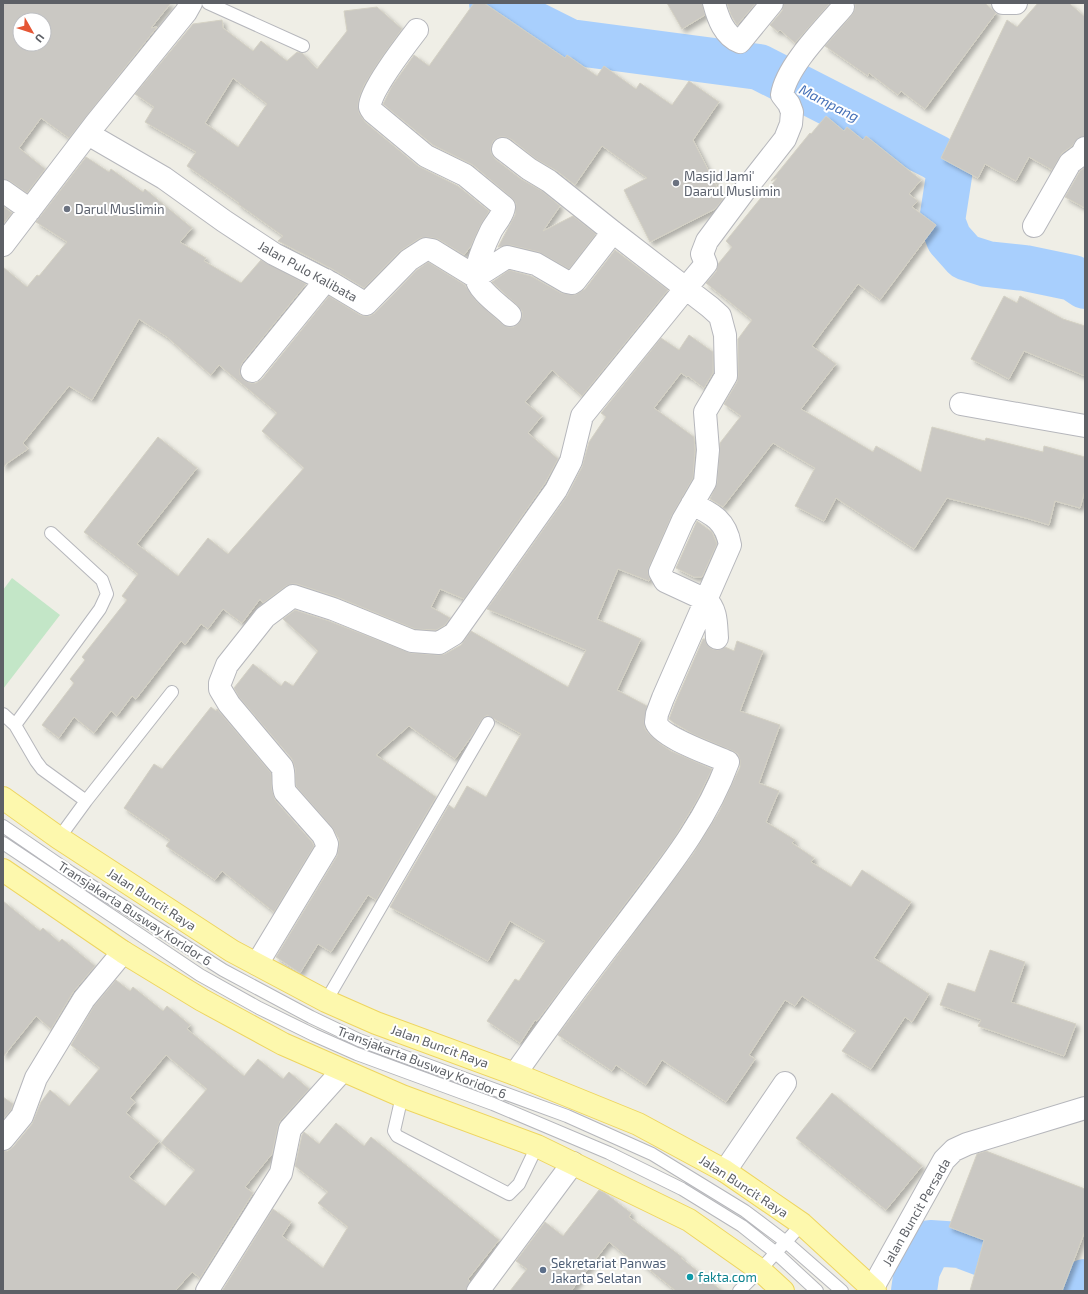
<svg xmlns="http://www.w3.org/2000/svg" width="1088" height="1294" font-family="'Exo 2',sans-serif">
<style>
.green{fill:#c3e6c7}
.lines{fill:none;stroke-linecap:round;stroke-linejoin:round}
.river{stroke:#a8cffd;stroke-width:46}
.building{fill:#cac8c3;stroke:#d4d1c4;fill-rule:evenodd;filter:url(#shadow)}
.lane-casing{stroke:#b6b7bc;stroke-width:14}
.street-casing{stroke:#b6b7bc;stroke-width:24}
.primary-casing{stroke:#eed560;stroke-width:24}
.lane{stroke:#fff;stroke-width:12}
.street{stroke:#fff;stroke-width:22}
.primary{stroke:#fdf8ad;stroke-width:22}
.worship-dot{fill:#6b7280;stroke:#fff;stroke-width:1.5}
.service-dot{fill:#5c6f8a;stroke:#fff;stroke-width:1.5}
.culture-dot{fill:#0f9aa8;stroke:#fff;stroke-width:1.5}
.labels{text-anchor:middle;stroke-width:4;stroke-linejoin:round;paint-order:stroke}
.worship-label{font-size:13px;fill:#5b616d;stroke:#fff;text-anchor:start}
.street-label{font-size:13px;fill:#5d6066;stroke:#fff}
.service-label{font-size:13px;fill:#4e5e75;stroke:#fff;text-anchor:start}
.culture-label{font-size:13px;fill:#0d838f;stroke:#fff;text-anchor:start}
.water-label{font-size:14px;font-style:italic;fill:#4772b8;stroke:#fff}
</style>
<defs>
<filter id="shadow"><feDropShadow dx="3.5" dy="3.5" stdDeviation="2" flood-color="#0004"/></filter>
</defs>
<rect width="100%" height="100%" fill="#efeee6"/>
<!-- green -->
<path class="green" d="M12 578 60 615 3 689V590Z"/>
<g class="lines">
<!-- river -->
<path class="river" d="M492 3 570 42 759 67 935 157 946 164 949 176 942 221 949 239 965 257 987 264 1025 268 1073 278 1085 286
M914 1291 917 1270 930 1243 960 1245 1075 1288 1085 1282"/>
</g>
<!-- building -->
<path class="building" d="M3 3H171L151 28 157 27 69 138 41 118 19 148 45 169 27 193 10 181 3 179ZM20 20H44V44H20Z
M474 3H484L565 58 567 55 597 76 604 66 636 89 640 83 672 105 689 81 719 102 693 140 723 199 715 209 650 242 624 190 647 178 602 146 575 185 557 171 536 159 511 139 505 137H499L493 141 491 147V153L495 159 521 179 542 191 560 206 543 231 573 216 596 234 569 269 539 252 510 245 498 247 515 215 516 203 512 198 473 165 433 145 383 104 392 86 414 55 429 66Z
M667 3H702L705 15 682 29Z
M727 3H756L737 25 731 15Z
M784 3H830L795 43 780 30 778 32 770 25 782 11Z
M855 3H985L996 13 925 109 901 91 898 95 869 73 868 76 825 46 852 15 855 9Z
M1038 3H1069L1085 17V136L1078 138 1072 146 1062 153 1052 170 1029 157 1016 181 985 164 978 178 941 158 1007 20 1017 27Z
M377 7 402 29 379 61 364 85 359 98 358 105 359 113 365 122 418 166 458 186 489 211 480 226 471 246 464 255 438 239 428 237 420 238 400 251 364 288 334 270 278 241 283 236 238 204 239 203 187 166 196 152 145 122 154 107 135 94 193 24 222 20 223 28 253 51 261 41 287 61 297 52 302 53 317 69 347 31 344 11ZM233 78 267 104 238 147 205 123Z
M826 116 844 131 847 127 863 140 866 136 921 180 909 194 918 201 912 207 936 225 880 300 858 284 812 346 836 364 801 409 873 452 876 446 921 472 932 427 985 441 986 438 1043 452 1044 446 1085 457V490L1080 508 1055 501 1049 525 1026 518 947 498 914 549 836 498 824 521 795 506 815 468 773 443 723 507 710 499 717 483 720 443 741 416 724 404 737 382 738 376V339L752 320 706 283 716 272 718 264 732 247 726 241 777 178 771 181 810 133 811 134Z
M86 157 109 172 111 169 143 192 145 189 192 228 180 242 206 258 204 261 241 283 261 260 306 284 242 363 240 369V375L244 380 250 383H256L262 379 329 296 360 315 364 316H370L375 313 417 270 428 262 465 285 476 301 502 324 508 327H514L519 323 522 317V311L518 306 492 282 509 270 531 276 561 293 575 295 585 289 615 250 668 290 582 396 552 370 525 402 542 416 528 433 558 459 545 483 464 599 440 589 431 607 450 618 445 625 436 630 415 629 337 597 297 584H291L286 586 263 603 260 599 242 623 223 609 208 629 201 624 185 645 181 641 136 699 132 696 117 716 111 711 94 733 74 717 59 738 42 725 74 683 70 679 85 660 82 657 127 600 122 596 138 574 84 532 158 437 197 468 137 544 178 576 208 538 228 554 304 468 262 431 277 413 219 365 211 375 167 337 139 319 92 400 69 386 23 443 28 449 6 464 3 468V267L27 287 37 275 39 276 67 242 36 222Z
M1085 167V208L1065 197 1080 171Z
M3 206 12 213 3 224Z
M1004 296 1017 303 1020 296 1063 319 1085 326V376L1024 351 1009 379 971 359Z
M689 335 713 352V373L704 388 688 376 687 377 681 373 654 408 694 437 695 450 693 478 672 515 649 567 648 573 650 580 649 581 618 569 597 619 641 639 617 690 647 706 644 721 645 729 649 734 659 743 671 751 712 769 697 800 673 840 537 1021 535 1020 520 1043 487 1021 515 979 519 981 545 941 510 921 488 961 390 907 449 805 454 809 467 786 486 797 521 734 487 715 482 719 471 737 455 759 409 726 376 755 436 797 376 900 368 895 331 952 318 944 300 973 276 957 337 856 339 846V839L332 827 296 786 295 768 292 759 239 697 234 688 253 664 281 686 285 681 293 686 318 651 283 619 295 610 329 621 411 653 438 655 445 654 461 645 471 631 568 687 586 650 487 609 567 496 582 467 589 442 606 417 601 413 661 338 679 350Z
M697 521 712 532 717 544 702 577H694L676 568Z
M703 639H705L707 645 712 649 718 650 725 647 734 651 737 641 763 651 740 711 780 725 759 783 779 791 766 822 795 840 792 843 814 858 811 862 851 887 862 870 911 902 874 958 929 994 912 1022 905 1017 871 1069 842 1051 856 1031 802 996 795 1006 785 1000 749 1055 755 1059 726 1102 662 1060 646 1085 616 1065 612 1071 558 1035 693 854 719 812 740 767V760L738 754 733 751 693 734 674 723 669 719 675 703Z
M211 707 216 711 217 709 271 773 272 790 275 800 312 842 314 846 274 912 222 871 215 880 166 846 170 840 124 808 154 764 162 769Z
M3 901 40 931 43 928 59 942 62 939 95 966 73 992 51 1029 36 1016 3 1057Z
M990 950 1025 962 1011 1002 1076 1024 1064 1056 978 1026 981 1020 940 1005 948 983 975 992Z
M116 980 130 991 133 987 163 1011 167 1006 190 1025 187 1029 244 1076 258 1059 283 1079 289 1072 309 1089 280 1121 278 1126 272 1154 245 1187 253 1193 200 1278 192 1272 175 1291H3V1151H8L13 1147 32 1124 41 1102 50 1090 69 1106 100 1068 71 1045 94 1006ZM166 1055 207 1089 161 1143 195 1170 165 1206 129 1177 159 1141 126 1113 135 1102 130 1098Z
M832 1093 922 1166 886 1210 796 1138Z
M3 1097 13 1104 11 1110 3 1119Z
M336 1123 364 1146 371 1137 499 1240 468 1279 470 1281 466 1291H222L273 1209 291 1222 282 1236 323 1268 348 1227 318 1203 328 1192 295 1166 302 1135 304 1132 319 1144Z
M986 1151 1085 1189V1231L1062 1291H970L984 1240 949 1227 977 1154Z
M599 1190 605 1193 631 1213 629 1217 682 1257 681 1258 722 1291H676L636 1259 634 1262 609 1242 571 1291H510L527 1269 516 1261 545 1222 563 1236Z"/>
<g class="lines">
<!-- lane casing -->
<g class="lane-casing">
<path id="lane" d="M208 3 303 46
M3 714 15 725 100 609 107 594 102 580 51 533
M15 725 36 761 42 769 86 801
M3 826 70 872 223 970 311 1017 359 1040 567 1116 652 1154 745 1211 786 1242 842 1291
M59 838 86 801 172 692
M3 843 200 975 259 1008 314 1035 357 1054 493 1104 609 1153 682 1189 742 1226 776 1253 817 1291
M326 1001 488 723
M402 1096 394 1131 397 1136 509 1194 519 1184 537 1146
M739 1291 760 1270 802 1224"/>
</g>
<!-- street casing -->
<g class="street-casing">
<path id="street" d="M714 3C718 18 724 36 740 42L772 3
M1003 3H1016
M417 30C407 43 368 93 370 107 370 108 372 110 373 112L426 156 465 175 504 207C503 216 495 223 491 231 486 241 475 266 476 277 477 290 501 306 510 315
M87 135 95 138 164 178 224 221 274 254 331 283 366 304 409 260 426 249 432 250 476 277 507 257 536 264 567 282 572 283 575 281 613 232
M503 149 529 169 549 181 613 232 710 307 720 316 725 335 726 376 705 412 708 450 705 482 683 520 660 572 665 581 706 600C717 609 716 625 717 638
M3 191 30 210
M1034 226 1070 163 1082 154 1085 148
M3 245 96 123 186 12 191 3
M252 371 326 280
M961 404 1085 426
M257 964 326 850 327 844 323 835 285 792C282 783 285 775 282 767L229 704 220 689V683L227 665 265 617 293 596 333 609 412 641 439 643 454 634 556 490 571 461 582 416 686 288 706 264 702 254 707 241 745 190 785 139 791 124 792 112 789 104 782 95C786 67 824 29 843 7
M515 1074C551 1023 587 974 625 925 664 873 706 823 728 762 713 755 660 737 656 722L657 714 663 698 730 545C726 521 713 514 692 504
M3 1139 22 1116 36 1078 84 999 123 952
M725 1171 785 1083
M207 1291 281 1173 290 1129 342 1071
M478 1291 573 1163
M871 1291 944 1160 954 1150 967 1144 1085 1108"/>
</g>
<!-- primary casing -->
<g class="primary-casing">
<path id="primary" d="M3 798 59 838 232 951 326 1001 376 1023 515 1074 638 1124 725 1171 802 1224 875 1291
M3 870 123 952 202 1000 283 1044 402 1096 537 1146 689 1220 760 1270 783 1291"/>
</g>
<!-- lane -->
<use href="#lane" class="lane"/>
<!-- street -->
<use href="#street" class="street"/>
<!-- primary -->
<use href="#primary" class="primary"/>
</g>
<!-- markers -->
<g class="worship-dot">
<circle cx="676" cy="183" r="4"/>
<circle cx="67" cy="209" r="4"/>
</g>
<circle class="service-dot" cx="543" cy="1270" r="4"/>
<circle class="culture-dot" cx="690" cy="1277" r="4"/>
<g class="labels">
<!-- worship labels -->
<g class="worship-label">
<text x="684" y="181">Masjid Jami'<tspan x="684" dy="15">Daarul Muslimin</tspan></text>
<text x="75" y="214">Darul Muslimin</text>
</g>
<!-- street labels -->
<g class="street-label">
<text transform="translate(308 271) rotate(29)" y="5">Jalan Pulo Kalibata</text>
<text transform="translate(152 899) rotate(33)" y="5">Jalan Buncit Raya</text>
<text transform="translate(135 913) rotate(33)" y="5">Transjakarta Busway Koridor 6</text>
<text transform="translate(440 1046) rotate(20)" y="5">Jalan Buncit Raya</text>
<text transform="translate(422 1062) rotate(21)" y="5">Transjakarta Busway Koridor 6</text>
<text transform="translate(744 1186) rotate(33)" y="5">Jalan Buncit Raya</text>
<text transform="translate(916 1212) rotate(-60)" y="5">Jalan Buncit Persada</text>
</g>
<!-- service labels -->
<g class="service-label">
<text x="551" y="1268">Sekretariat Panwas<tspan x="551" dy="15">Jakarta Selatan</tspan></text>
</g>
<!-- culture labels -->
<g class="culture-label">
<text x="698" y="1282">fakta.com</text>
</g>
<!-- water labels -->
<g class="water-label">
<text transform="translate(829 103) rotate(27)" y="5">Mampang</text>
</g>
</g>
<!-- border -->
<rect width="1088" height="1294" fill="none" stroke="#5d6066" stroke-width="8"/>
<!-- north arrow -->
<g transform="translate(32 32) rotate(129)"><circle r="19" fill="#ffffff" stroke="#bebfc2"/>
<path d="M0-3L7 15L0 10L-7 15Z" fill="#e55635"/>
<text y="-6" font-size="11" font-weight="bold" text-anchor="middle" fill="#5d6066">U</text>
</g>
</svg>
